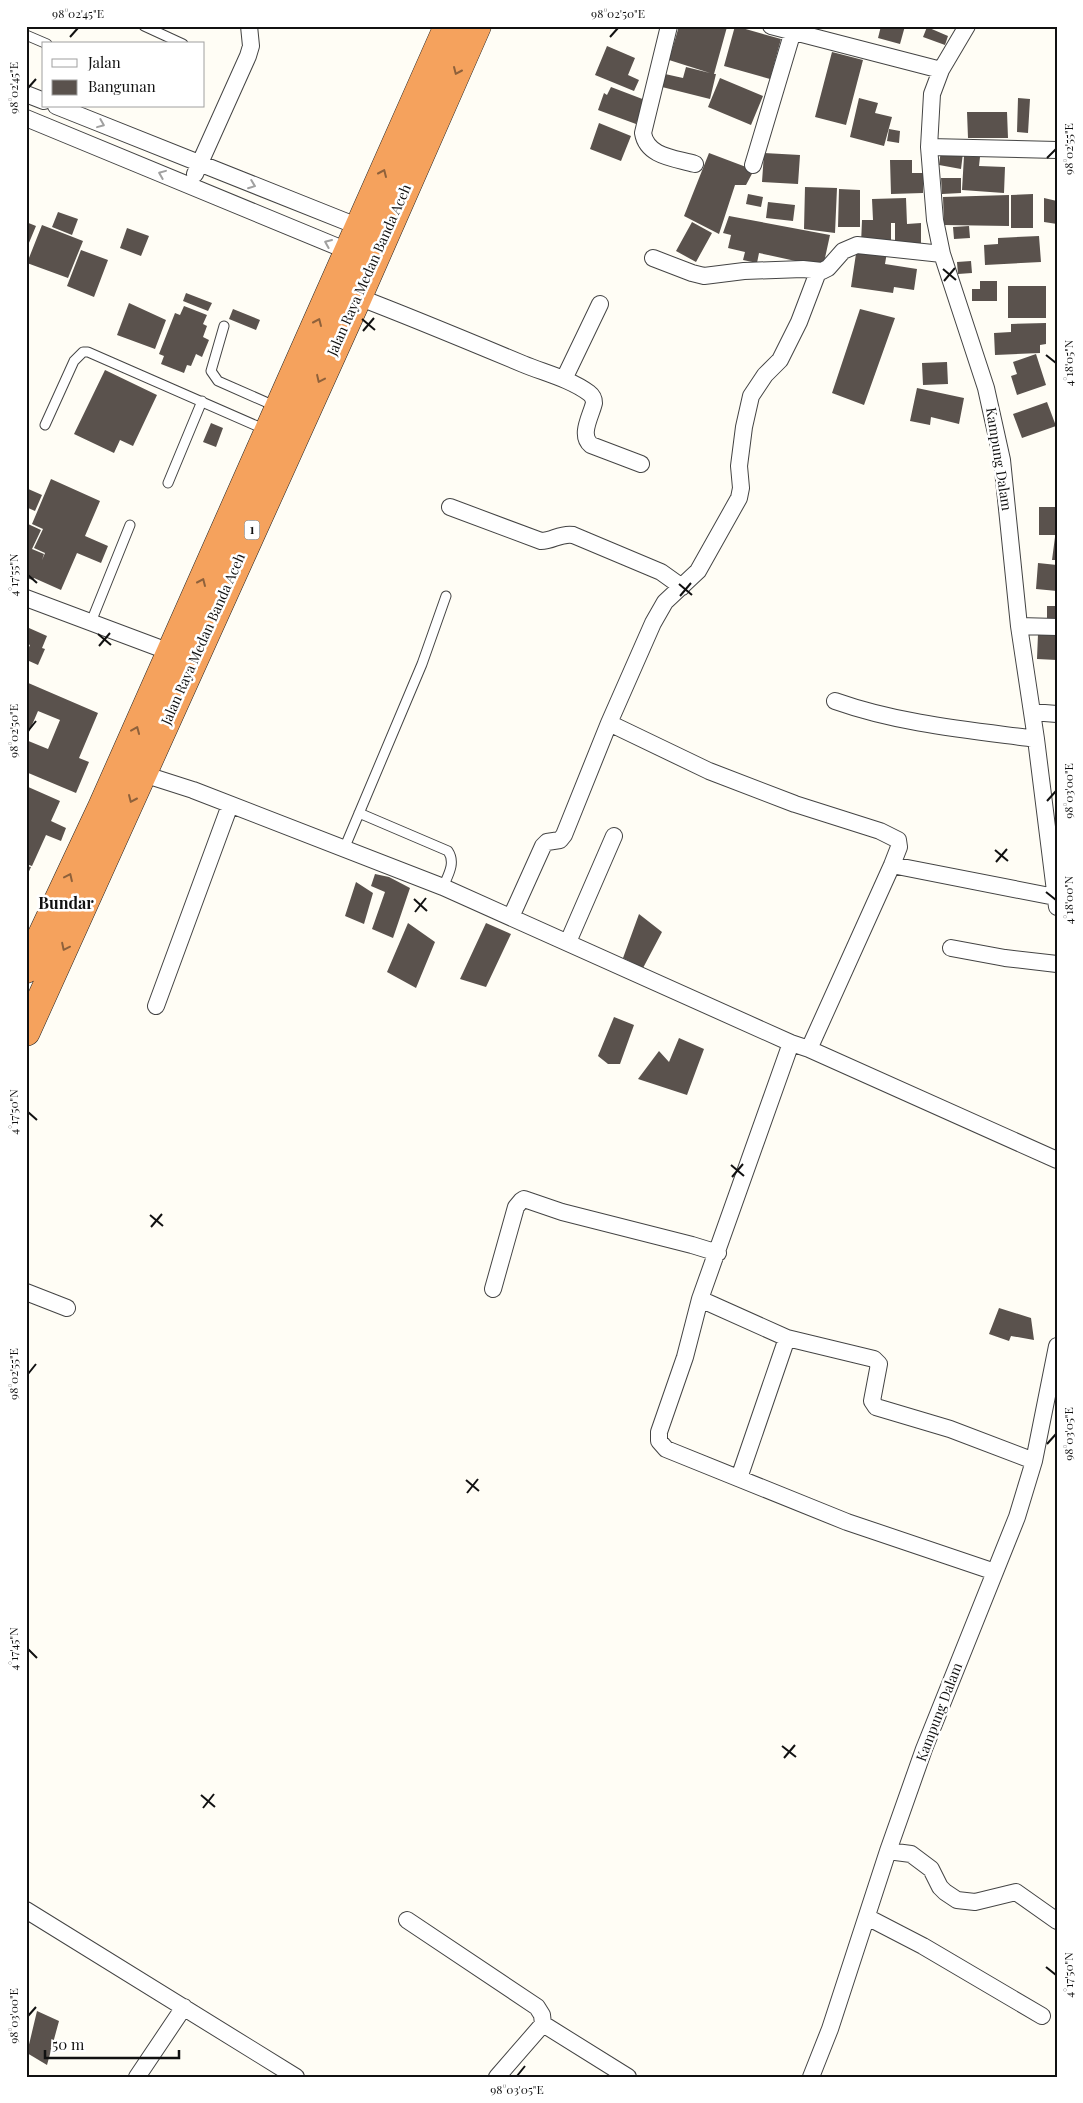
<svg xmlns="http://www.w3.org/2000/svg" width="1083" height="2103" font-family="'Playfair Display',serif">
<style>
.building{fill:#5a524d}
.lines{fill:none;stroke-linecap:round;stroke-linejoin:round}
.lane-casing{stroke:#444;stroke-width:11}
.street-casing{stroke:#444;stroke-width:18}
.highway-casing{stroke:#222;stroke-width:29}
.lane{stroke:#fff;stroke-width:9}
.street{stroke:#fff;stroke-width:16}
.highway{stroke:#f5a25d;stroke-width:28}
.oneway{stroke:#8e613b}
.oneway2{stroke:#a0a0a0}
.ticks{fill:none;stroke:#111;stroke-width:2}
.labels{text-anchor:middle;stroke-width:5;stroke-linejoin:round;paint-order:stroke}
.shield{fill:#fff;stroke:#585858;stroke-width:1}
.shield-label{font-size:12px;font-weight:bold;fill:#111}
.street-label{font-size:14px;fill:#111;stroke:#fff}
.quarter-label{font-size:16px;font-weight:bold;fill:#111;stroke:#fff}
.neatline{fill:none;stroke:#111;stroke-width:2}
.ticks-label{font-size:12px;text-anchor:middle;fill:#111}
</style>
<rect width="100%" height="100%" fill="#fffdf5"/>
<!-- building -->
<path class="building" d="M679 26 727 27 714 74H716L710 99 662 87 665 74 683 78 686 67 710 73 669 60Z
M735 26 781 39 770 79 724 66Z
M881 26H905L900 44 878 38Z
M927 27 948 36 945 45 923 37Z
M607 46 635 58 628 75 639 80 634 91 595 75Z
M832 52 863 60 846 125 815 117Z
M720 78 763 96 751 125 708 107Z
M611 87 645 100 636 124 598 110 604 93 607 95Z
M859 98 878 103 875 113 892 117 884 146 850 137Z
M1018 98 1030 99 1028 133 1017 132Z
M967 112H1007L1008 138H968Z
M599 123 631 136 621 161 590 149Z
M889 129 900 131 899 143 887 141Z
M941 150 963 153 961 169 939 165Z
M709 153 754 170 746 185H735L719 234 684 216Z
M764 153 800 155 798 184 762 182Z
M964 156 980 157 979 166 1005 167 1004 193 962 190Z
M890 160H912V173H923V193L891 194Z
M941 178H961V193L942 194Z
M805 187 837 188 835 233 804 229Z
M839 189 860 190V227H838Z
M748 194 763 197 761 207 746 204Z
M1033 194V228H1011V195Z
M1009 195V226L944 225 943 197Z
M906 198 907 224 921 223V243H895V223H891V244H861L862 220H873L872 199Z
M1044 198 1057 201V224L1044 222Z
M768 202 795 205 793 221 766 218Z
M58 212 78 219 72 235 52 227Z
M729 216 830 235 823 267 759 253 757 263 743 260 745 252 728 248 731 235 723 233Z
M26 222 36 226 26 250Z
M692 222 712 233 696 262 676 251Z
M42 225 83 241 68 278 27 263Z
M969 226 970 238 954 239 953 227Z
M127 228 149 236 141 256 120 248Z
M1039 236 1041 262 985 265 984 245 998 244V238Z
M857 247 887 252 885 264 917 269 914 290 894 287 893 293 851 287Z
M81 250 108 260 94 297 67 286Z
M971 261 972 273 958 274 957 262Z
M980 281H997V301H972V289H980Z
M1008 286H1046V318H1008Z
M186 293 212 303 208 311 183 301Z
M129 303 166 320 155 349 117 335Z
M184 306 207 315 203 324 207 326 203 337 209 340 202 357 196 354 191 366 187 365 184 373 161 364 164 356 159 354 175 313 180 315Z
M233 309 260 320 256 330 229 319Z
M860 309 895 318 864 405 832 393Z
M1046 323V344L1040 345V353L995 355 994 333 1011 332V324Z
M1036 354 1046 385 1017 395 1011 376 1017 374 1013 362Z
M947 362 948 384 923 385 922 363Z
M105 370 157 395 133 446 120 440 114 453 74 434Z
M917 388 964 398 959 424 931 417 930 425 910 421Z
M1047 402 1056 426 1022 438 1013 414Z
M211 423 223 428 216 447 203 442Z
M51 479 100 501 85 536 108 546 101 563 77 553 61 590 34 578 33 580 26 578V528L28 524 41 530 32 549 44 554 42 560 45 553 34 548 43 529 32 524Z
M26 488 42 495 35 511 26 507Z
M1039 507H1057V535H1039Z
M1055 537H1057V560H1052Z
M1038 563 1057 565V591L1036 589Z
M1047 606H1057V623H1047Z
M29 628 47 636 42 648 45 649 38 665 29 661 26 668V654L30 645 26 643V634Z
M1038 634 1057 635V660L1037 659Z
M26 682 98 713 79 758 89 762 76 793 26 772V740L48 749 60 720 38 711 26 739Z
M26 786 60 801 51 821 66 828 61 841 46 835 32 866 26 864Z
M26 866 31 867 26 878Z
M375 874 389 877 410 888 393 938 372 929 385 892 371 886Z
M356 882 373 893 364 924 345 916Z
M639 914 662 932 643 968 623 958Z
M408 923 435 942 416 988 387 972Z
M486 923 511 934 486 987 460 979Z
M614 1017 634 1025 620 1064H608L598 1056Z
M679 1038 704 1049 687 1095 638 1079 659 1051 669 1062Z
M999 1308 1031 1318 1034 1340 1011 1336 1009 1341 989 1334Z
M37 2011 59 2021 47 2065 27 2053Z"/>
<g class="lines">
<!-- lane casing -->
<g class="lane-casing">
<path id="lane" d="M144 26 183 44
M26 35 47 44
M224 326 211 371 218 381 277 407
M45 425 74 361 83 352H88L266 430
M168 483 202 401
M91 622 130 525
M359 813 448 851C456 863 448 875 443 887
M344 849 422 664 446 596"/>
</g>
<!-- street casing -->
<g class="street-casing">
<path id="street" d="M669 26 643 133C647 157 675 158 695 164
M771 26 941 70
M967 26 941 70 932 94 929 147 935 220 942 254 986 388 1002 460 1019 626 1036 739 1057 907
M26 94 44 101
M56 106 367 230
M26 118 355 254
M929 147 1057 150
M753 165 793 31
M195 174 248 56 251 46 249 26
M653 258 692 273 704 276 744 271 803 269 822 271 828 268 843 251 857 245 942 254
M358 297C413 318 468 341 523 364 545 373 570 379 589 393 593 396 594 399 594 403 591 416 579 435 591 445L641 464
M564 379 600 304
M450 507 541 541C553 541 560 533 573 535L661 572 682 587
M26 598 170 652
M1019 626 1057 627
M835 701C900 724 968 730 1036 739
M1032 712 1057 714
M143 774 193 790 443 887 791 1043 809 1049 1057 1160
M892 865 1055 897
M511 917 543 846 547 842 560 840 564 835 609 723
M568 942 614 836
M951 948 1005 958 1057 964
M156 1006 230 805
M791 1043 700 1299 787 1338 874 1359 879 1364 872 1401 876 1407 950 1429 1034 1461
M809 1049 892 865 899 847 898 840 880 831 795 804 709 771 609 723 653 623 665 602 698 571 739 498 741 488 739 466 744 427 751 396 765 375 780 360 799 322 818 272
M493 1289 516 1207 521 1201 524 1199 562 1212 692 1245 718 1253
M26 1292 67 1308
M700 1299 685 1357 659 1432V1441L666 1449 847 1522 995 1572
M739 1478 787 1338
M888 1851 911 1854 931 1869 940 1887 945 1892 957 1900 975 1902 1016 1892 1057 1921
M26 1910 296 2077
M867 1917 923 1946 1042 2016
M407 1920 537 2007 542 2015 543 2024 497 2077
M543 2024 628 2077
M137 2077 184 2007
M811 2077 830 2029 888 1851 924 1749 1017 1517 1034 1461 1057 1346"/>
</g>
<!-- highway casing -->
<g class="highway-casing">
<path id="highway" d="M26 969 102 807 448 26
M26 1032 358 297 477 26"/>
</g>
<!-- lane -->
<use href="#lane" class="lane"/>
<!-- street -->
<use href="#street" class="street"/>
<!-- highway -->
<use href="#highway" class="highway"/>
</g>
<!-- one-way arrows -->
<defs><path id="oneway-chevron" d="M-2-3.5L2.5 0L-2 3.5" fill="none" stroke-width="1.6" stroke-linecap="round" stroke-linejoin="round" transform="scale(1.25)"/></defs>
<g class="oneway">
<use href="#oneway-chevron" transform="translate(457 71) rotate(114)"/>
<use href="#oneway-chevron" transform="translate(383 173) rotate(-66)"/>
<use href="#oneway-chevron" transform="translate(318 322) rotate(-66)"/>
<use href="#oneway-chevron" transform="translate(320 379) rotate(115)"/>
<use href="#oneway-chevron" transform="translate(202 582) rotate(-66)"/>
<use href="#oneway-chevron" transform="translate(136 730) rotate(-67)"/>
<use href="#oneway-chevron" transform="translate(132 799) rotate(114)"/>
<use href="#oneway-chevron" transform="translate(69 877) rotate(-65)"/>
<use href="#oneway-chevron" transform="translate(65 947) rotate(116)"/>
</g>
<g class="oneway2">
<use href="#oneway-chevron" transform="translate(101 124) rotate(22)"/>
<use href="#oneway-chevron" transform="translate(162 174) rotate(-158)"/>
<use href="#oneway-chevron" transform="translate(252 185) rotate(21)"/>
<use href="#oneway-chevron" transform="translate(328 243) rotate(-157)"/>
</g>
<!-- ticks -->
<path class="ticks" d="M70 37 78 28M610 37 618 28M28 88 36 79M1047 158 1056 149M943 269 956 280M944 281 955 268M362 319 375 330M363 331 374 318M1046 355 1056 363M28 575 37 583M679 584 692 595M680 596 691 583M98 634 111 645M99 646 110 633M28 731 36 721M1047 801 1056 791M995 850 1008 861M996 862 1007 849M1046 892 1056 900M414 899 427 911M415 912 426 898M28 1112 37 1120M731 1165 744 1176M732 1177 743 1164M150 1215 163 1226M151 1227 162 1214M28 1374 36 1364M1047 1444 1056 1434M466 1480 479 1491M467 1493 478 1479M28 1649 37 1658M782 1746 796 1757M784 1758 795 1745M201 1795 215 1807M203 1808 214 1794M1046 1967 1056 1975M28 2016 36 2007M517 2076 525 2066"/>
<g class="labels">
<!-- shield labels -->
<rect class="shield" x="244.5" y="520.5" width="15" height="19" rx="4"/>
<g class="shield-label">
<text x="252" y="534">1</text>
</g>
<!-- street labels -->
<g class="street-label">
<text transform="translate(369 270) rotate(-66)" y="5">Jalan Raya Medan Banda Aceh</text>
<text transform="translate(999 459) rotate(81)" y="5">Kampung Dalam</text>
<text transform="translate(203 639) rotate(-66)" y="5">Jalan Raya Medan Banda Aceh</text>
<text transform="translate(939 1712) rotate(-69)" y="5">Kampung Dalam</text>
</g>
<!-- quarter labels -->
<g class="quarter-label">
<text x="66" y="909">Bundar</text>
</g>
</g>
<!-- border -->
<rect width="1083" height="2103" fill="none" stroke="#ffffff" stroke-width="55"/>
<!-- legend -->
<rect x="42" y="42" width="162" height="65" fill="#ffffff" stroke="#a0a0a0"/>
<rect x="52" y="59" width="25" height="8" fill="#ffffff" stroke="#a0a0a0"/>
<text x="88" y="68" font-size="15" fill="#111111">Jalan</text>
<rect x="52" y="80" width="25" height="15" fill="#5a524d" stroke="#a0a0a0"/>
<text x="88" y="92" font-size="15" fill="#111111">Bangunan</text>
<!-- scale -->
<path d="M45 2050v8h134v-8" fill="none" stroke="#111111" stroke-width="2.5"/>
<text x="52" y="2050" font-size="15" fill="#111111" stroke="#ffffff" stroke-width="4" paint-order="stroke">50 m</text>
<rect x="28" y="28" width="1028" height="2048" class="neatline"/>
<g class="ticks-label">
<text x="78" y="18">98°02'45"E</text>
<text x="618" y="18">98°02'50"E</text>
<text transform="translate(14 88) rotate(-90)" y="4">98°02'45"E</text>
<text transform="translate(1069 149) rotate(-90)" y="4">98°02'55"E</text>
<text transform="translate(1069 363) rotate(-90)" y="4">4°18'05"N</text>
<text transform="translate(14 575) rotate(-90)" y="4">4°17'55"N</text>
<text transform="translate(14 731) rotate(-90)" y="4">98°02'50"E</text>
<text transform="translate(1069 791) rotate(-90)" y="4">98°03'00"E</text>
<text transform="translate(1069 900) rotate(-90)" y="4">4°18'00"N</text>
<text transform="translate(14 1112) rotate(-90)" y="4">4°17'50"N</text>
<text transform="translate(14 1374) rotate(-90)" y="4">98°02'55"E</text>
<text transform="translate(1069 1434) rotate(-90)" y="4">98°03'05"E</text>
<text transform="translate(14 1649) rotate(-90)" y="4">4°17'45"N</text>
<text transform="translate(1069 1975) rotate(-90)" y="4">4°17'50"N</text>
<text transform="translate(14 2016) rotate(-90)" y="4">98°03'00"E</text>
<text x="517" y="2094">98°03'05"E</text>
</g>
</svg>
